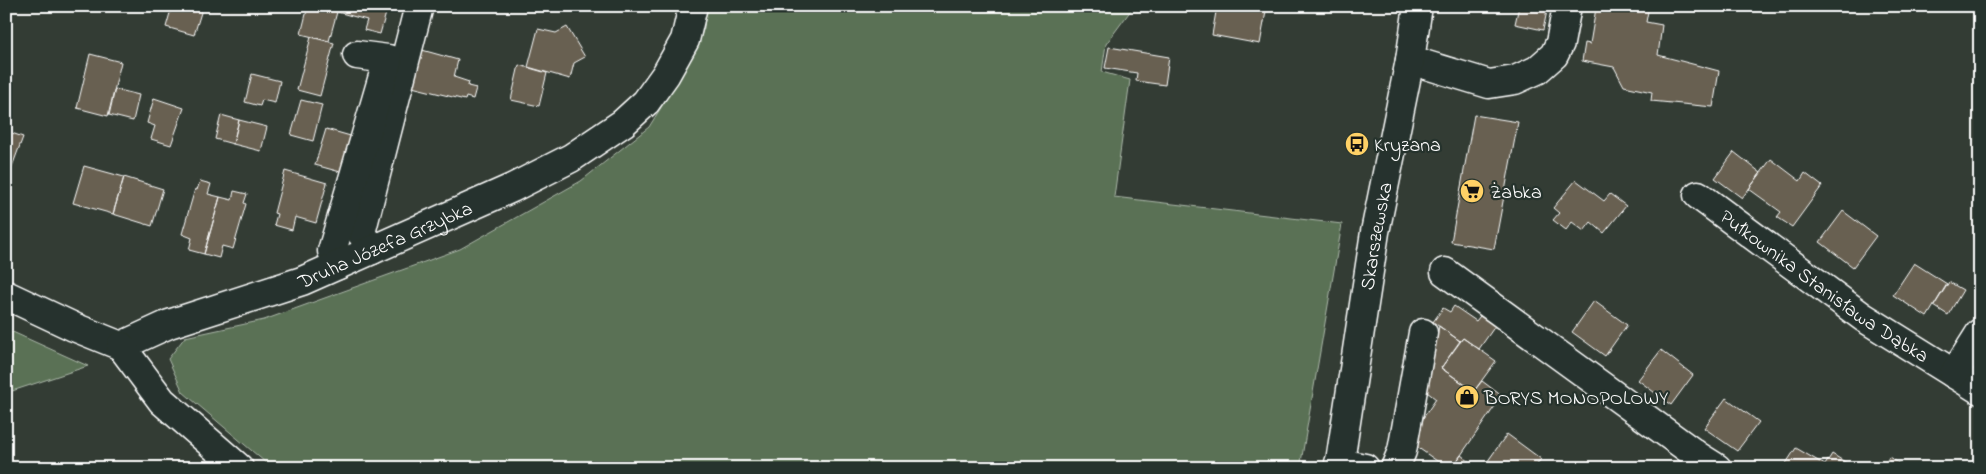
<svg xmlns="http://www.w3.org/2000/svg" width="1986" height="474" font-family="'Indie Flower',sans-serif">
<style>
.green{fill:#5a7155;stroke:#acb8aa}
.building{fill:#686151;stroke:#fff}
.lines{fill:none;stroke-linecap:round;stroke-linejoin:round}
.minor-casing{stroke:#fff;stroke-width:31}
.major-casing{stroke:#fff;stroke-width:31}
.minor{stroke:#26332d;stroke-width:28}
.major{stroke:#26332d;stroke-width:28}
.labels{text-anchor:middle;stroke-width:4.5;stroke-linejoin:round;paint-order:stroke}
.poi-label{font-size:20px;fill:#fff;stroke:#26332d;text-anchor:start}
.street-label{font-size:20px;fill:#fff;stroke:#26332d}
</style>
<rect width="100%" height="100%" fill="#333c34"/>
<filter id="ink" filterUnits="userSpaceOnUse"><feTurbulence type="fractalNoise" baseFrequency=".02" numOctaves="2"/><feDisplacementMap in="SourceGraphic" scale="10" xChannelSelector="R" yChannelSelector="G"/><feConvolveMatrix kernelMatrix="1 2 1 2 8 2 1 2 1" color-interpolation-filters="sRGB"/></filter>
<g filter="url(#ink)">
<!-- green -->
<path class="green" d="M706 6H1134L1106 44 1102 72 1130 80 1114 197 1342 224 1300 468H272L183 392 168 359 185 337 264 320 460 249 581 181 649 127 692 57 704 28Z
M6 329 88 366 6 393Z"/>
<!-- building -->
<path class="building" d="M172 6H203L194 35 166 27Z
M308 6 337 12 329 41 301 34Z
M315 6H388L380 34 364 30 367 20Z
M1217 6H1267L1260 44 1212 35Z
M1519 6H1548L1543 30 1515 24Z
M1591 6H1649L1646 22 1662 25 1658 55 1719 71 1713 107 1651 101 1652 92 1624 86 1614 67 1582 61 1585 43 1590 44 1596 8H1591Z
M567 27 585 57 574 63 570 79 528 67 538 29 556 33Z
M311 37 334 43 320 96 297 90Z
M1109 47 1169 57 1165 85 1136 81 1137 73 1105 68Z
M422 50 458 60 454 77 469 82 468 86 476 88 473 99 466 97 465 100 412 87Z
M90 54 121 62 108 116 77 108Z
M519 65 547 73 539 106 511 100Z
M252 74 280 81 275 103 262 100 260 106 245 102Z
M115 89 139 95 133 121 109 115Z
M154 98 184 108 171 145 151 139 155 126 147 123Z
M301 100 322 105 313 141 291 135Z
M221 115 239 120 233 144 215 139Z
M1474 115 1518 122 1494 249 1451 242Z
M239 120 267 127 261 151 233 144Z
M326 129 354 137 344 173 315 165Z
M6 131 23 137 10 172 6 171Z
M1734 152 1761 173 1742 198 1715 178Z
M1771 159 1800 181 1805 173 1822 186 1792 227 1777 217 1781 212 1749 189Z
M84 166 124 177 113 214 73 203Z
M285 171 327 183 316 223 295 217 292 230 274 225 277 214 274 213Z
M124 177 163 189 152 226 113 214Z
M1576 180 1604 201 1610 194 1626 206 1604 233 1591 222 1584 231 1572 222 1566 230 1553 220 1559 213 1553 208Z
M200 181 211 184 208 194 220 197 204 254 189 250 192 238 182 234 195 189 197 190Z
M234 191 247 194 244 203 246 204 233 249 222 246 219 258 204 254 220 197 232 200Z
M1843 211 1876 236 1853 267 1820 242Z
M1914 263 1947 284 1927 317 1893 295Z
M1949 282 1963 290 1948 315 1934 306Z
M1594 301 1627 325 1605 356 1572 332Z
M1454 306 1476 321 1480 316 1495 326 1479 349 1463 338 1460 341 1433 322 1443 308 1450 312Z
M1439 326 1460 341 1441 368 1474 391 1482 381 1502 396 1452 468H1447L1417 447 1423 418 1436 399 1427 392Z
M1463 338 1496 361 1474 391 1441 368Z
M1661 350 1693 375 1671 405 1638 380Z
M1726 398 1759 422 1737 451 1704 428Z
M1507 434 1541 459 1534 468H1489L1485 465Z
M1796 448 1825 465 1828 468H1783Z
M1832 454 1850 465 1849 468H1828L1825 465Z
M1461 455 1470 462 1466 468H1452Z
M1889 457 1906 468H1883Z
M1438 461 1447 468H1433Z"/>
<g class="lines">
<!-- minor casing -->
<g class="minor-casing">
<g id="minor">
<path d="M1410 60 1489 84 1515 80 1537 70 1554 55 1560 43 1567 6"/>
<path id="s1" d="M1698 195 1863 317 1980 390"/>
<path d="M372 250 361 233 419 6"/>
<path d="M338 265 332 251 388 59 357 55"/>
<path d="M1445 272 1698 456 1717 468"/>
<path id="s2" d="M6 295 74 327 121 346 169 324 302 281 512 188 571 158 623 123 646 102 666 74 685 40 693 6"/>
<path d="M121 346 162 401 239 468"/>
<path d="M1954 374 1980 333"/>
<path d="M1339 463 1365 468"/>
<path d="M1395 468 1402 451 1423 333"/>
</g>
</g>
<!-- major casing -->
<g class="major-casing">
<g id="major">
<path id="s3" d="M1339 468 1375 232 1410 60 1418 6"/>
</g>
</g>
<!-- minor -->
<use href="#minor" class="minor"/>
<!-- major -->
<use href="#major" class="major"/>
</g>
</g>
<!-- icons -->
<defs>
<g id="bus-disc" transform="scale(1.25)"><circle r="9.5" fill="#ffd166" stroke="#26332d"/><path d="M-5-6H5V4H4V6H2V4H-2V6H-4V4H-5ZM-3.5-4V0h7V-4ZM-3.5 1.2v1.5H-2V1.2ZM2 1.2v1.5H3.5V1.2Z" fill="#111"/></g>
<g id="supermarket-disc" transform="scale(1.25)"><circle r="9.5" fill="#ffd166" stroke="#26332d"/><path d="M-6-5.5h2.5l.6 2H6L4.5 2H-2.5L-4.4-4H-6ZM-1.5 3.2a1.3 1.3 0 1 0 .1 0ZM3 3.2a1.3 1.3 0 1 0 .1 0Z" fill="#111"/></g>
<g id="shop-disc" transform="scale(1.25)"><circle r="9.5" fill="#ffd166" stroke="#26332d"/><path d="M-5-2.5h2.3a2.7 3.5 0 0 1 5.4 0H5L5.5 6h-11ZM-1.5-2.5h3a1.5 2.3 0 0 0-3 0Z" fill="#111"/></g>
</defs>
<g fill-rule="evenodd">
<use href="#bus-disc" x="1357" y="144"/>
<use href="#supermarket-disc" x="1472" y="191"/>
<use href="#shop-disc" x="1467" y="397"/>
</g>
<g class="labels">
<!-- poi labels -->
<g class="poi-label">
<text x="1374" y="151">Kryzana</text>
<text x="1490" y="198">Żabka</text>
<text x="1484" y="404">BORYS MONOPOLOWY</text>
</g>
<!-- street labels -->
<g class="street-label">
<text dy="7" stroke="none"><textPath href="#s3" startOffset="235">Skarszewska</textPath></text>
<text dy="7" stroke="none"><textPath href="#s2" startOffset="409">Druha Józefa Grzybka</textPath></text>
<text dy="7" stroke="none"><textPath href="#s1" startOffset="156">Pułkownika Stanisława Dąbka</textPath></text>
</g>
</g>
<!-- margin -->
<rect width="1986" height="474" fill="none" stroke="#26332d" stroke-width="25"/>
<rect x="12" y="12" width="1961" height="449" fill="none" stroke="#fff" stroke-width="2" filter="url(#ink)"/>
</svg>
